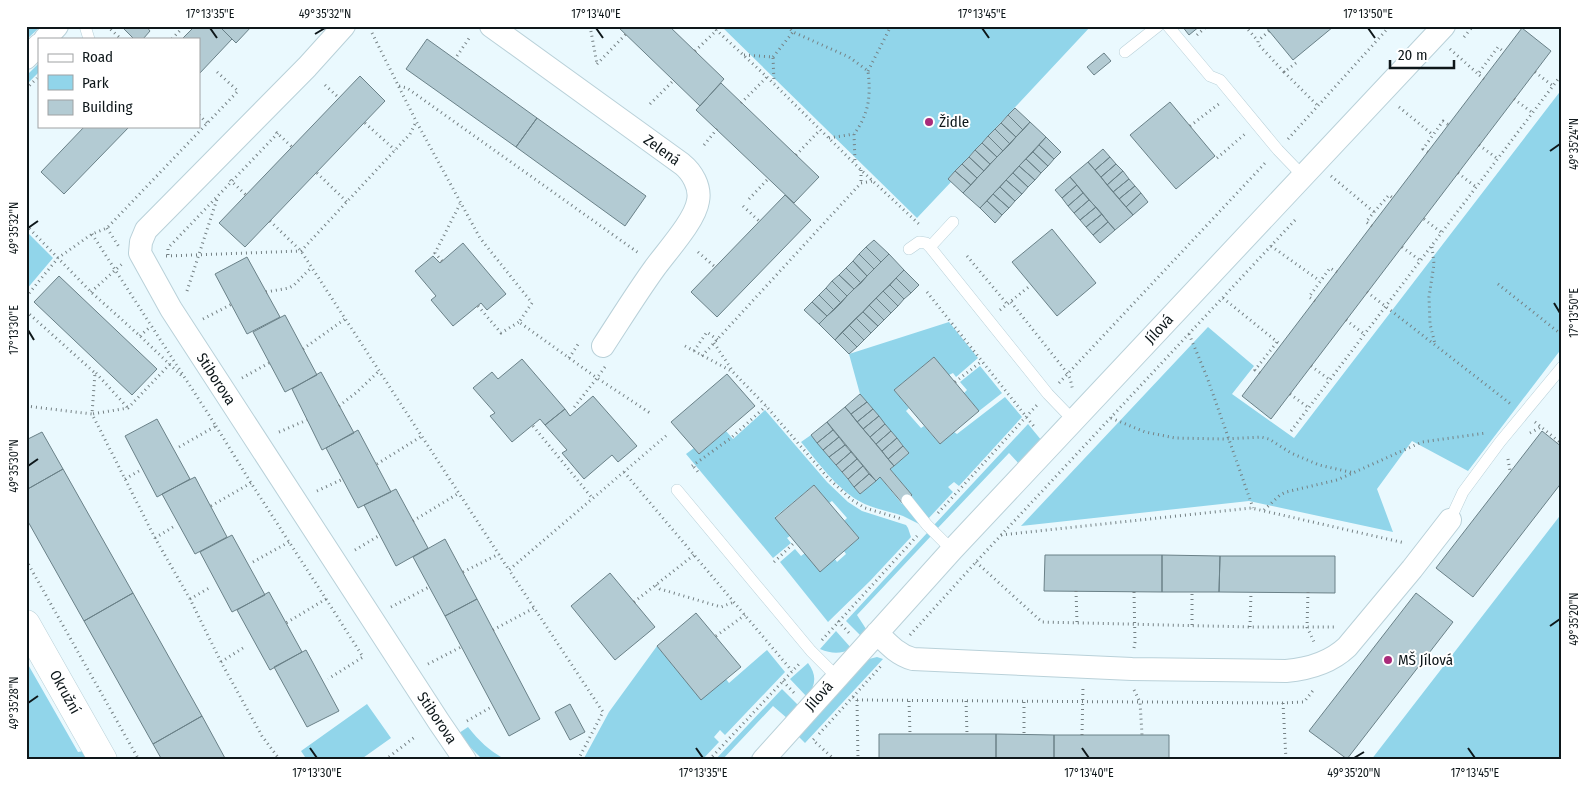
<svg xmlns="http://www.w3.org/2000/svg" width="1588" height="786" font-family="'Fira Sans Condensed',sans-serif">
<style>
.green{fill:#91d5ea}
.building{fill:#b3cbd3;stroke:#6a8188}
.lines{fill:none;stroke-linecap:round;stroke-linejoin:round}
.lane-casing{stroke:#b9d1d9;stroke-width:12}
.street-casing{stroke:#b9d1d9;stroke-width:24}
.secondary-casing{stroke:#b9d1d9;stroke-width:29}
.path{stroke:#758184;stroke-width:3;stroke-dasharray:1 4;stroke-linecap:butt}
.lane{stroke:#fff;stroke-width:11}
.street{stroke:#fff;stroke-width:22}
.secondary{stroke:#fff;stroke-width:28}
.ticks{fill:none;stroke:#0e171a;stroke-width:2}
.poi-dot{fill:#aa2b7a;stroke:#fff;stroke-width:2}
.labels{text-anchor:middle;stroke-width:4;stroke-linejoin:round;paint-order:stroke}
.poi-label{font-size:15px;fill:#0e171a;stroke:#fff;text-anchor:start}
.street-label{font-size:15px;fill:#0e171a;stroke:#fff}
.neatline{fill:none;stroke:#0e171a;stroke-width:2}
.ticks-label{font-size:12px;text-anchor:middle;fill:#0e171a}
</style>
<rect width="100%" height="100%" fill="#eaf9fe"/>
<!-- green -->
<path class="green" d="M26 26H41L26 40Z
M721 26H1091L948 179 951 182 917 218Z
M39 63V72L26 85V76Z
M1562 89V348L1468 471 1412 441 1377 489 1393 532 1249 501 1021 526 1208 327 1254 366 1232 394 1294 438Z
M26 231 53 258 26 290Z
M949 322 978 358 956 377 953 373 949 375 934 357 894 390 909 408 906 411 921 428 924 426 940 444 954 432 957 434 1005 397 1022 417 959 486 954 482 948 487 953 492 928 519 910 498 912 495 890 469 909 453 860 394 849 354Z
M980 366 1002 393 979 411 964 393 967 390 960 382Z
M765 410 827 482 848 502 862 511 906 525 908 528 911 537 870 581 828 622 780 562 795 549 801 556 805 553 820 571 835 559 837 562 846 554 844 551 859 538 844 521 847 518 832 501 829 503 814 485 775 517 790 536 787 538 791 543 773 558 686 454 694 448 699 454 726 431 733 439Z
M1028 424 1042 441 1020 465 1009 453 937 529 934 525Z
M811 435 860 494 880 477 902 504 904 503 921 525C915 522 909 519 903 516 889 511 873 509 859 501 836 488 818 462 801 442Z
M1562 513V760H1371Z
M927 533 931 536 857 615 868 632 862 637 846 621Z
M836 631 852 649C840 654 832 654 820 649Z
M657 646 701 699 726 679 729 683 767 650 785 672 725 735 720 730 714 737 719 742 702 760H583L609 712Z
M877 657 883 659 805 743 797 735 869 659Z
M26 661 78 752 84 751 91 760H26Z
M808 663C817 675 816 685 807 697L790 679Z
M782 689 799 706 788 719 773 706 722 760H715Z
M367 704 391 738 360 760H307L301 751Z
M468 727C480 742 488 749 504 759L483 760 468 745 459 733Z"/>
<!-- building -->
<path class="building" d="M121 26H146L150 31 143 39H134Z
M195 26H219L232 39 199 74V39H182Z
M219 26H252L236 43Z
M617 26H669L724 79 700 106Z
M1182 26H1200L1189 35Z
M1265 26H1332L1333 27 1293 60Z
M1522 28 1551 51 1271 419 1242 396Z
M427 39 537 118 516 147 406 69Z
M1104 53 1111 61 1094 75 1087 67Z
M360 76 385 101 245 247 219 223Z
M721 83 819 177 794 203 696 110Z
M1170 102 1215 156 1176 189 1130 135Z
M1015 108 1030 122 1023 130 1008 115Z
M1008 115 1023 130 1016 137 1001 123Z
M537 118 646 196 625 226 516 147Z
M1030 122 1046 137 980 208 963 193Z
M1001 123 1016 137 1010 144 995 129Z
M85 126H130L64 194 41 172Z
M995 129 1010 144 1003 151 988 136Z
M988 136 1003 151 997 157 982 143Z
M1046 137 1061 152 1054 159 1039 145Z
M982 143 997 157 990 164 975 150Z
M1039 145 1054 159 1048 166 1033 152Z
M1103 149 1110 157 1095 170 1088 162Z
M975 150 990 164 984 171 969 157Z
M1033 152 1048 166 1041 173 1026 159Z
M969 157 984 171 977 178 962 164Z
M1110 157 1116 164 1101 177 1095 170Z
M1026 159 1041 173 1035 180 1019 166Z
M1088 162 1133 215 1115 230 1070 177Z
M962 164 977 178 971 185 955 171Z
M1116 164 1123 171 1107 185 1101 177Z
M1019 166 1035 180 1028 187 1013 173Z
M955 171 971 185 963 193 948 179Z
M1123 171 1129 179 1113 192 1107 185Z
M1013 173 1028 187 1022 194 1006 180Z
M1070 177 1077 185 1062 198 1055 190Z
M1129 179 1135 186 1119 199 1113 192Z
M1006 180 1022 194 1015 201 1000 187Z
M1077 185 1083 193 1068 206 1062 198Z
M1135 186 1141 193 1126 207 1119 199Z
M1000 187 1015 201 1009 208 993 194Z
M1083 193 1089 200 1074 213 1068 206Z
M1141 193 1148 202 1133 215 1126 207Z
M993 194 1009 208 1002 215 987 201Z
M785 195 811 220 717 317 691 292Z
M1089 200 1096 207 1080 220 1074 213Z
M987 201 1002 215 995 223 980 208Z
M1096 207 1102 214 1086 227 1080 220Z
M1102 214 1108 222 1093 235 1086 227Z
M1108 222 1115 230 1100 243 1093 235Z
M1052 229 1096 283 1057 316 1012 262Z
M874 240 889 254 881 262 866 247Z
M463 243 506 294 487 310 481 303 453 326 431 300 436 296 415 271 433 256 440 263Z
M866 247 881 262 874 269 859 254Z
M859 254 874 269 867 276 853 261Z
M889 254 904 270 835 340 819 324Z
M247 257 280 317 247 334 215 274Z
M853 261 867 276 861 283 846 268Z
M846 268 861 283 854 289 839 275Z
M904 270 919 285 911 293 896 278Z
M839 275 854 289 847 296 832 281Z
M59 276 157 369 132 395 34 302Z
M896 278 911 293 904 299 890 285Z
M832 281 847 296 841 303 826 288Z
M890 285 904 299 898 306 883 291Z
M826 288 841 303 834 310 819 295Z
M883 291 898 306 891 313 876 298Z
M819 295 834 310 827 316 812 302Z
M876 298 891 313 884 320 869 305Z
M812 302 827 316 819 324 804 310Z
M869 305 884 320 878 326 863 312Z
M863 312 878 326 871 333 856 318Z
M285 315 317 375 285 392 253 332Z
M856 318 871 333 864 340 849 325Z
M849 325 864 340 857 347 842 332Z
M842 332 857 347 849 354 835 340Z
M934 357 979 411 940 444 894 390Z
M522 359 565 409 545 425 540 419 512 442 490 416 495 413 473 388 492 372 498 379Z
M321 372 354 433 322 450 292 389Z
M727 374 755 406 699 454 671 422Z
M860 394 867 402 851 414 845 407Z
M593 396 637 446 618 462 612 455 584 479 562 453 567 450 545 425 565 409 570 416Z
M867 402 873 409 857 422 851 414Z
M845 407 894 466 890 469 912 495 903 504 880 477 876 481 827 422Z
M873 409 879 416 863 429 857 422Z
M879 416 885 424 870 437 863 429Z
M157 419 190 479 157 497 125 436Z
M827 422 833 430 817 443 811 435Z
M885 424 891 431 876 444 870 437Z
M358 430 391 492 358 508 326 448Z
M833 430 839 437 823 450 817 443Z
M891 431 897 438 882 451 876 444Z
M1542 431 1562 447V482L1473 597 1436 568Z
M42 432 63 469 26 490V440Z
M839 437 845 445 829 457 823 450Z
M897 438 903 446 888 459 882 451Z
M845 445 851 452 836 465 829 457Z
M903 446 909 453 894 466 888 459Z
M851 452 857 459 842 472 836 465Z
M857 459 863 466 848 479 842 472Z
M863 466 869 474 854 487 848 479Z
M63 469 133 593 84 621 26 518V490Z
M869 474 876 481 860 494 854 487Z
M195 477 227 537 195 554 162 494Z
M814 485 859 538 820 572 775 518Z
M396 489 428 548 396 566 364 505Z
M232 535 265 595 232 612 200 552Z
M445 539 477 599 445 616 413 557Z
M1045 555H1162V592L1044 591Z
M1162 555 1220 556 1219 592H1162Z
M1220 556H1335V593L1219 592Z
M610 573 655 627 615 660 571 606Z
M269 592 302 652 270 670 237 610Z
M133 593 202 716 153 744 84 621Z
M1416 593 1453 622 1347 759 1309 731Z
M477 599 540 719 509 736 445 616Z
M696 613 741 667 701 700 657 646Z
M306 650 339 711 307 727 274 667Z
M570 704 585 732 570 740 555 712Z
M202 716 226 760H162L153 744Z
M879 734H996V760H879Z
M996 734 1054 735V760H996Z
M1054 735H1169V760H1054Z"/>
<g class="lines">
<!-- lane casing -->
<g class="lane-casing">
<path id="lane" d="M85 26 89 39
M1168 26 1210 76 1220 80 1278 150 1303 176
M1125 52 1158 26
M953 222 930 247 1048 394 1074 421
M909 249 919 242 926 243 930 247
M677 490 811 651 837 677
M907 500 927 525 952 550
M1450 520 1463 492 1500 442 1562 367"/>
</g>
<!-- street casing -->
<g class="street-casing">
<path id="street" d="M344 26 307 67 146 230 141 242 140 253 171 309 439 722 465 760
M491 26 682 164C692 172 701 187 698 201 695 221 666 252 654 269 636 294 620 320 603 346
M45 39 57 26
M26 58 39 45
M877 633C888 644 898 655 913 659L1132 669 1286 671C1309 669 1330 663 1347 647L1412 569 1450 520
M763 760 952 550 1444 26"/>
</g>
<!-- secondary casing -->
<g class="secondary-casing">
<path id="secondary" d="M26 624 103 760"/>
</g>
<!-- path -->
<path class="path" d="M107 26 121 39
M590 26 597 64
M712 26 767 77 861 170 921 226
M787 26 793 32 849 57 868 71C871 96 869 114 854 134L855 163
M1245 26 1258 41
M535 27V26
M1269 31 1258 41V44L1284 72
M372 33 416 121 480 238 532 303 519 322 597 378 572 410
M1197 35 1207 26
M1464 37 1473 26
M172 39 184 26
M1450 49 1478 74
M695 51 717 30
M744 55 773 57 774 83
M457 56 470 37
M773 57 793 32
M1296 63 1284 72 1318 106
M597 64 626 34
M868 71 891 26
M1535 72 1553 86
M1484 79 1478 74 1498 47 1504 52
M325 85 339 98
M399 86 407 88 640 254
M26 89 37 78
M1514 99 1533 113
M741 103 767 77
M650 104 674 80
M1399 107 1433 135
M199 115 208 124
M365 123 395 150
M1190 126 1220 103
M276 132 292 147
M829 138 854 134
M1288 139 1390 26
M704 145 717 129
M1479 145 1498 159
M1428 152 1423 149 1443 121 1449 125
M796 155 820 130
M1217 158 1245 134
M861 170V183
M317 173 347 202
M1458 173 1476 187
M1331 176 1374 212 1366 222 1372 226
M230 180 246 195
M749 199 768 179
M743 206 759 221
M1374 212 1389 195 1393 198
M1424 219 1442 233
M270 221 301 251 509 570
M26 225 91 292 140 336 184 378
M107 228 119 247
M92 234 216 426 179 447
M1271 246 1320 281
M1402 247 1421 261
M1432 247 1434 264 1429 297 1430 324 1435 344
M698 252 715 267
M168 255V248L278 133
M166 256 301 251 410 134 416 122
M967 256 1008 305
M442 261 435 253 460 204
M1498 284 1562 335
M187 291 218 196
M91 292 122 264
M266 292 289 288 294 285 311 268
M927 292 1036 429
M1367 292 1512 405
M26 297 58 258 92 234 107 228 238 91 216 71
M1223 298 1281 345
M1315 301 1309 297 1330 268 1337 272
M1011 302 1068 374 1070 378 1073 391
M478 306 501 333 519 322
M1000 310 1031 285
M26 311 95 373 92 414 128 408 170 364
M203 319 232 304
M1346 320 1364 334
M1189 334 1207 377 1253 508
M140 336 151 326
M714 343 732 370
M685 346 733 372 766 406 829 479 852 500 865 508 902 519
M303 349 345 319
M694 351 707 332 718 340
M702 356 861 183 873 181
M569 358 579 343
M1311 366 1330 380
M605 367 597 378 650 413
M96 373 128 408
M1260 373 1255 370 1277 342
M242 378 269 363
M955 382 982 361
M1059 383 1267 161
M1290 394 1309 408
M1560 400 1562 398
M26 406 92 414 155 538 190 599 221 662 262 736 280 760
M339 406 357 392 379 371
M1111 418 1145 432 1175 438 1224 439 1261 437 1269 439 1291 453 1319 465 1354 473
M1535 422 1562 444
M216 426 251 483 326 599 286 623
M533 426 593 499
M1291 431 1562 74
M279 432 307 420
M1530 433 1541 427
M1508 459 1510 471
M377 464 422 436
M692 466 731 438 766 406
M694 467 698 472
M624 472 792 671
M125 479 139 471
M317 491 343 479
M211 506 251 483
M1264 510 1280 495 1286 492 1337 480 1422 442 1486 433
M938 513 1037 405
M413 521 459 493
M1001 535 1251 508 1405 543
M155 538 173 527
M355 550 380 535
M26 560 139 760
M253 562 289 542
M774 562 795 542
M976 562 1042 622 1250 627H1336
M463 572 499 554
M656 585 660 589 721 607 734 602
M1076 591 1077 623
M1134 592 1135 642 1134 648
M1308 592 1307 627 1315 644
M190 599 209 588
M326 599 363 657 328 679
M634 602 694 555
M391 607 429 587
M838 621 850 634
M1192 625V592
M1250 627 1251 592
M493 630 534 608
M910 635 976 562 1297 218
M716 636 745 615
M822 640 917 536
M221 662 246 646
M428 664 461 647
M783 681 795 694
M1134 690 1140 702 1142 735
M853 697 857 700 1283 703 1304 702 1315 688
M857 700 858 760
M909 701 910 734
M966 701 967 734
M1024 702V734
M1283 703 1286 760
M467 721 493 706
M819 734 882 665
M1082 735 1083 686
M814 739 813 740 835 760
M385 760 416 736
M578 760 603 712 509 570 667 435
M709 760 800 663"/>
<!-- lane -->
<use href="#lane" class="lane"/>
<!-- street -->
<use href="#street" class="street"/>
<!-- secondary -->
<use href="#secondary" class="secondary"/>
</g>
<!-- ticks -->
<path class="ticks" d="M210 28 217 38M596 28 603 38M982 28 989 38M1368 28 1375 38M315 34 325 28M1550 151 1560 144M28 228 38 221M1554 303 1560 313M28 330 34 340M28 466 38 459M1550 626 1560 619M28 703 38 696M310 748 317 758M696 748 703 758M1082 748 1089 758M1468 748 1475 758M1354 758 1364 752"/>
<!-- markers -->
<g class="poi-dot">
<circle cx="929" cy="122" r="5"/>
<circle cx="1388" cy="660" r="5"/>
</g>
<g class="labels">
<!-- poi labels -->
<g class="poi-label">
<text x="939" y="127">Židle</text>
<text x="1398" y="665">MŠ Jílová</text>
</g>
<!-- street labels -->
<g class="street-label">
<text transform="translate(662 150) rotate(36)" y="5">Zelená</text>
<text transform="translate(1159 329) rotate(-47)" y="5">Jílová</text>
<text transform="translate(216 379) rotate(57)" y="5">Stiborova</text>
<text transform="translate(65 692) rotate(61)" y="5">Okružní</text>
<text transform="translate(819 696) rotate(-48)" y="5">Jílová</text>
<text transform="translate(437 718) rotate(56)" y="5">Stiborova</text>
</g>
</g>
<!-- border -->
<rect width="1588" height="786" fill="none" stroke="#ffffff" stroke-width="55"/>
<!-- legend -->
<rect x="38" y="38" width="162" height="90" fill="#ffffff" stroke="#9fa2a3"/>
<rect x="48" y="54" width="25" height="8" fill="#ffffff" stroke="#9fa2a3"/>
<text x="82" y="62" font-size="15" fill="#0e171a">Road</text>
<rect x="48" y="75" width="25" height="15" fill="#91d5ea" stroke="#9fa2a3"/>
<text x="82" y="88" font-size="15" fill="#0e171a">Park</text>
<rect x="48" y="100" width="25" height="15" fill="#b3cbd3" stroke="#9fa2a3"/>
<text x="82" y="112" font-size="15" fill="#0e171a">Building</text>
<!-- scale -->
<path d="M1390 60v8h64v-8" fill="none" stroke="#0e171a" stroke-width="2.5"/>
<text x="1398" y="60" font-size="15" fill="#0e171a" stroke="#ffffff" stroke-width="4" paint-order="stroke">20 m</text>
<rect x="28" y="28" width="1532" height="730" class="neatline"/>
<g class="ticks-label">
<text x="210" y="18">17°13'35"E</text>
<text x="325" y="18">49°35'32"N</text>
<text x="596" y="18">17°13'40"E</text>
<text x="982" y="18">17°13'45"E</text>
<text x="1368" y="18">17°13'50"E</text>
<text transform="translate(1574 144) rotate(-90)" y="4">49°35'24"N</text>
<text transform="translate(14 228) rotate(-90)" y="4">49°35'32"N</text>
<text transform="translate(1574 313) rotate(-90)" y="4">17°13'50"E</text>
<text transform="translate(14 330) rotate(-90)" y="4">17°13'30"E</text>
<text transform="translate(14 466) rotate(-90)" y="4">49°35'30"N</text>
<text transform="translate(1574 619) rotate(-90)" y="4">49°35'20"N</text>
<text transform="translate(14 703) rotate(-90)" y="4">49°35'28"N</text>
<text x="317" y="777">17°13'30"E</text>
<text x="703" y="777">17°13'35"E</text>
<text x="1089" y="777">17°13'40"E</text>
<text x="1354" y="777">49°35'20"N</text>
<text x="1475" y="777">17°13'45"E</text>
</g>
</svg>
